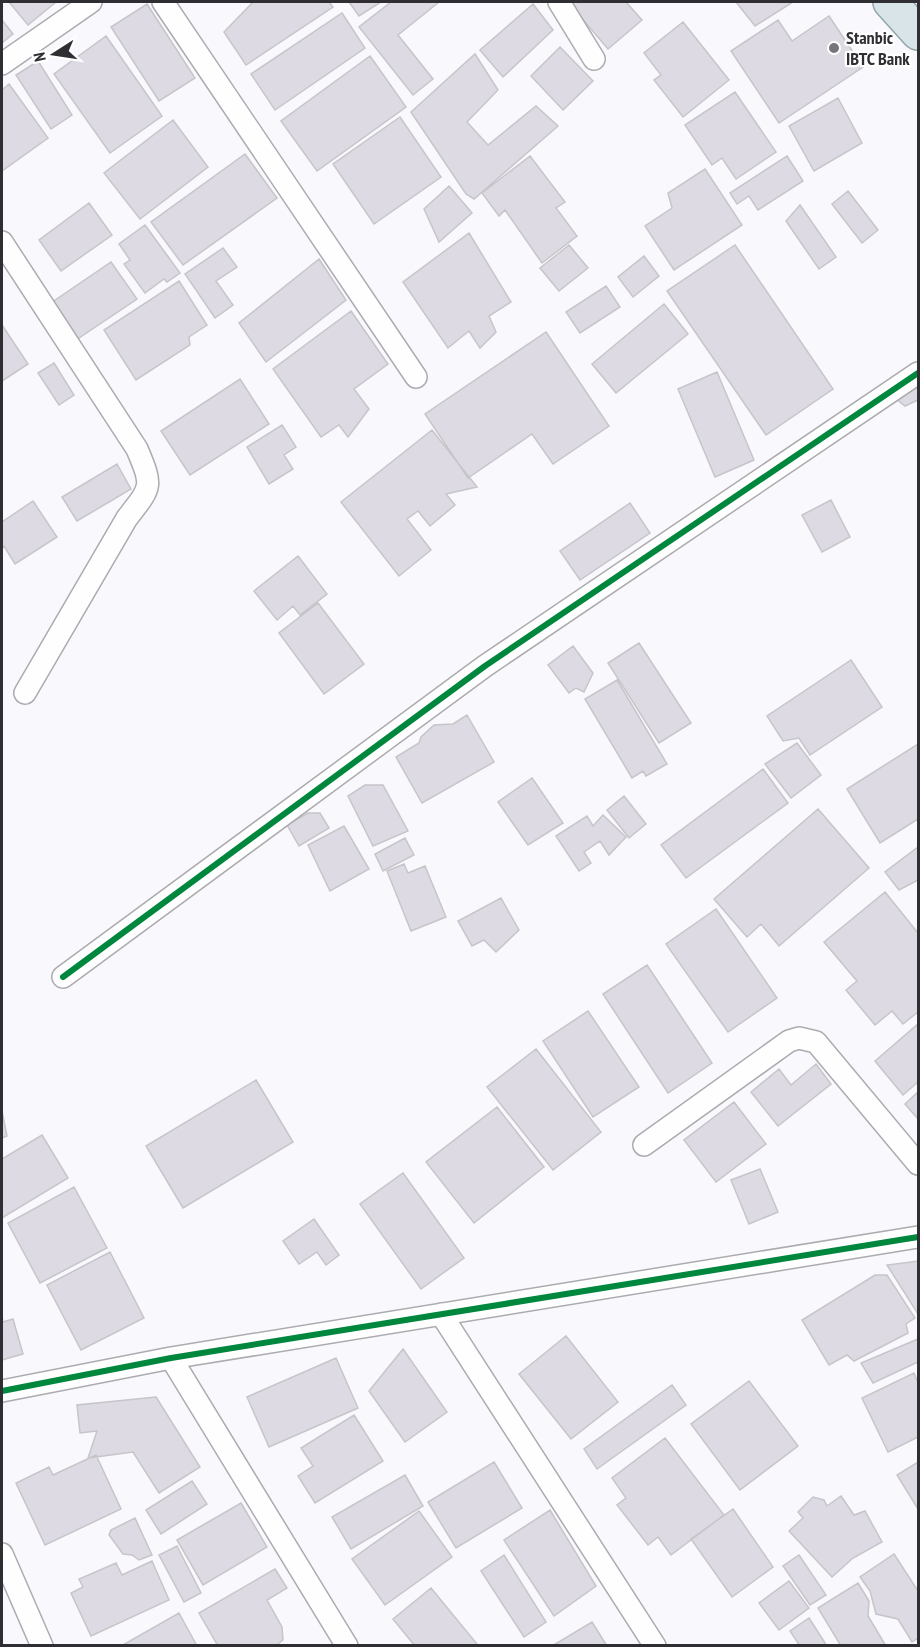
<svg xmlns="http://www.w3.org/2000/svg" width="920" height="1647" font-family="'PT Sans Narrow',sans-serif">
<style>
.building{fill:#dedae3;stroke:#c6c5c9;stroke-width:1.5}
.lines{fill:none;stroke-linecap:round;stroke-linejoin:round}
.minor-casing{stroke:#acacb0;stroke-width:24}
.primary-casing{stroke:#91a6ae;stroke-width:36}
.minor{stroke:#fefeff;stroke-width:21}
.primary{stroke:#d8e4e8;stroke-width:33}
.cycleway-casing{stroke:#fff;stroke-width:10}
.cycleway{stroke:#00873e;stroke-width:6}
.poi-dot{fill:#75757a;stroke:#fff;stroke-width:2}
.labels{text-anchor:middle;stroke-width:4.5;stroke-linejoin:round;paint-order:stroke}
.poi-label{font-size:18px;font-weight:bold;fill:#2f2f33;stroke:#fff;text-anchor:start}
</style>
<rect width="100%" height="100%" fill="#f8f8fd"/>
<!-- building -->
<path class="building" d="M9 2H56L28 25Z
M253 2H329L333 7 246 65 224 32Z
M349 2H381L359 16Z
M391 2H439L398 35 433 79 413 95 359 27Z
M568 2H626L642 20 608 49Z
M736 2H793L755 26Z
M147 4 195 78 159 101 111 27Z
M533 4 553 30 503 77 480 50Z
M342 13 365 48 275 110 251 74Z
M829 16 863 67 779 123 731 51 778 20 792 41Z
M2 20 13 34 2 43Z
M683 22 729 80 683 117 654 80 661 75 644 53Z
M106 36 162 116 110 153 54 74Z
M560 47 593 81 563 110 531 76Z
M475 54 498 90 467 122 488 145 536 106 558 126 474 199 466 194 411 112Z
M370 56 406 107 317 171 281 121Z
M38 61 72 115 51 129 16 75Z
M9 84 48 138 2 171V90Z
M735 92 776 152 736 179 722 158 712 165 685 125Z
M838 98 862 143 814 171 789 126Z
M400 117 441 177 374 224 333 164Z
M173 120 208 167 140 219 104 173Z
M245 154 277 198 183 265 151 222Z
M530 156 565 202 556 208 577 236 542 263 505 210 499 216 482 193Z
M787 156 803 181 758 210 749 196 737 204 730 193Z
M705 169 742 225 674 270 645 226 672 208 668 193Z
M449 186 472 213 439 242 424 209Z
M848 191 878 230 862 243 832 204Z
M89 203 112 235 61 271 39 240Z
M800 205 836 257 819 269 786 221Z
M145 225 180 273 167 282 164 279 145 293 124 264 130 260 119 244Z
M469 233 511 302 489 316 496 332 480 348 469 331 448 348 403 282Z
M569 245 588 268 559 291 540 268Z
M735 245 833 389 766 435 667 291Z
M223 248 237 267 216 281 233 305 215 318 185 274Z
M644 256 659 276 633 297 618 277Z
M319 259 346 300 266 362 239 323Z
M111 262 137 299 76 340 51 303Z
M179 281 207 325 189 337 190 345 136 380 104 330Z
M606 286 620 307 580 333 566 312Z
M664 304 688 334 616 393 592 364Z
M351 311 388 364 354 389 369 409 348 437 339 425 321 437 273 369Z
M2 325 28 364 2 381Z
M546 332 609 426 553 464 532 434 468 478 425 414Z
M54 363 74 395 59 405 38 373Z
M717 372 754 460 715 477 678 389Z
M240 379 269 424 190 475 161 431Z
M918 382V400L905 406 895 398Z
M282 425 296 447 284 455 293 469 269 484 247 447Z
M432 430 477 487 446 494 455 505 430 526 418 511 407 519 431 550 399 576 341 502Z
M117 464 131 489 77 521 62 497Z
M831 500 850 537 822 552 802 515Z
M33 501 57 537 15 564 4 546 2 547V522Z
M630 503 650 533 580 580 560 551Z
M298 556 327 594 300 615 293 606 277 620 254 591Z
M318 603 364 664 324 694 279 633Z
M639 643 691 723 659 743 608 663Z
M573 646 593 673 584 692 576 688 569 693 548 665Z
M851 660 882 707 810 755 799 738 783 741 767 716Z
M617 680 667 764 646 776 643 771 632 778 585 699Z
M467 715 494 762 422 803 396 757 419 743 421 737 434 725 453 724Z
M797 743 821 775 791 798 765 764Z
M918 744V819L880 843 847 789Z
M763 769 788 803 686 878 661 845Z
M532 778 563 823 528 845 498 802Z
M365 785H383L408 831 373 846 348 796Z
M624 796 646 824 629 838 607 810Z
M818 809 869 868 779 946 761 924 747 937 714 899Z
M308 813H320L329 828 299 846 287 825Z
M603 815 626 837 609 855 600 841 584 852 591 863 579 871 556 836 587 816 593 826Z
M344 826 369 869 330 891 308 845Z
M405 838 414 855 383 871 375 854Z
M918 847V880L899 890 885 872Z
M404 864 408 873 425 866 446 917 411 931 387 871Z
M885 892 918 933V1012L903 1024 892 1011 875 1025 846 990 857 981 824 942Z
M501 898 519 930 496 952 484 940 472 946 458 921Z
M716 909 777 998 728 1032 666 944Z
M647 965 712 1063 668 1093 603 994Z
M588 1011 639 1087 593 1117 543 1041Z
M918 1024V1082L903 1095 875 1061Z
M536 1049 601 1132 553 1170 487 1087Z
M816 1064 831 1084 778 1126 751 1092 779 1069 791 1085Z
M256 1080 293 1142 183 1208 146 1146Z
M918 1092V1119L905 1104Z
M734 1102 766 1144 716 1182 684 1140Z
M497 1107 544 1167 474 1223 426 1162Z
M2 1111 7 1136 2 1138Z
M42 1135 68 1178 2 1218V1159Z
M760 1169 778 1212 749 1224 731 1180Z
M403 1173 464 1258 421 1289 360 1204Z
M74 1187 107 1248 40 1283 8 1223Z
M314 1219 339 1255 326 1265 317 1252 299 1264 283 1241Z
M110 1252 144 1318 81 1350 47 1285Z
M918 1261V1314L887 1265Z
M875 1275H887L915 1318 906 1324 908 1333 854 1361 847 1355 829 1365 802 1320Z
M2 1316 3 1322 13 1319 23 1354 2 1360Z
M566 1336 618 1402 571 1439 519 1374Z
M918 1339V1362L873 1383 861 1363Z
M403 1349 447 1412 405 1442 369 1391Z
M336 1358 358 1408 269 1447 247 1397Z
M914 1373 918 1383V1437L888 1452 862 1398Z
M749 1381 798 1446 740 1490 691 1424Z
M672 1385 686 1405 597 1469 584 1449Z
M156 1397 200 1467 159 1493 133 1452 88 1458 97 1431 80 1433 77 1405Z
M354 1415 383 1461 315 1503 298 1476 313 1466 301 1448Z
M665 1438 724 1515 671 1555 658 1537 648 1545 617 1505 626 1498 612 1478Z
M96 1455 121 1509 45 1545 16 1483 49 1467 53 1475Z
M494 1462 522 1508 456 1548 428 1502Z
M918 1462V1509L897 1475Z
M405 1475 423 1506 351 1549 332 1517Z
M192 1481 207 1504 161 1534 146 1510Z
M841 1496 854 1515 865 1511 882 1542 853 1558 832 1577 789 1531 803 1518 798 1512 813 1497 824 1500 827 1506Z
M241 1503 267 1547 203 1585 177 1540Z
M733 1509 773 1567 732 1597 691 1539Z
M550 1510 596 1586 554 1616 504 1540Z
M419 1511 452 1557 385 1605 352 1559Z
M135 1518 152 1555 139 1560 132 1555 123 1554 109 1535 111 1530Z
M177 1546 201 1593 184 1602 159 1555Z
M894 1554 918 1591V1638L912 1642 898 1619 876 1614 870 1591 860 1577Z
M504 1555 546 1622 524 1637 481 1571Z
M799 1555 826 1595 810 1605 783 1566Z
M152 1561 169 1600 91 1636 71 1593 83 1587 79 1579 116 1563 122 1575Z
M275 1569 287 1588 267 1600 282 1627 283 1640 275 1646H218L199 1613Z
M789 1581 809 1608 779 1630 759 1603Z
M858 1583 869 1601 868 1616 886 1646H841L818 1608Z
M431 1588 477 1644 476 1646H415L393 1619Z
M179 1613 197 1646H121Z
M809 1618 827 1646H800L790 1631Z
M592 1622 607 1646H552Z"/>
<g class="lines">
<!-- minor casing -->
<g class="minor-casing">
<path id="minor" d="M163 2 416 377
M559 2 594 59
M2 64 91 2
M2 242 137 449C153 487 152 486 127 518L25 693
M63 977 485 666 918 373
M644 1145 789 1041 799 1038 816 1042 918 1164
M441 1314 655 1646
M171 1358 347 1646
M2 1391 171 1358 918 1237
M2 1554 42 1646"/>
</g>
<!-- primary casing -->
<g class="primary-casing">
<path id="primary" d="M890 2 918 33"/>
</g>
<!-- minor -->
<use href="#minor" class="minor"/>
<!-- primary -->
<use href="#primary" class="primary"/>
<!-- cycleway casing -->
<g class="cycleway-casing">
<path id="cycleway" d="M63 977 485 666 918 373
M2 1391 171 1358 918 1237"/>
</g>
<!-- cycleway -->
<use href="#cycleway" class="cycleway"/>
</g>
<!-- markers -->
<circle class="poi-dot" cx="834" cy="48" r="6"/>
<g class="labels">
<!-- poi labels -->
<g class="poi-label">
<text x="846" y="44">Stanbic<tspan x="846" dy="21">IBTC Bank</tspan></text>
</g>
</g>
<!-- border -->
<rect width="920" height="1647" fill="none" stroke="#2f2f33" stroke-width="6"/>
<!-- north arrow -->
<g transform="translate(54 54) rotate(258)" stroke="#ffffff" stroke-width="4.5" paint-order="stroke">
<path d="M0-4.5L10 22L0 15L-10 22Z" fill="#2f2f33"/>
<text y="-9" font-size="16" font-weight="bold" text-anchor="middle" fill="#2f2f33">N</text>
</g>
</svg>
